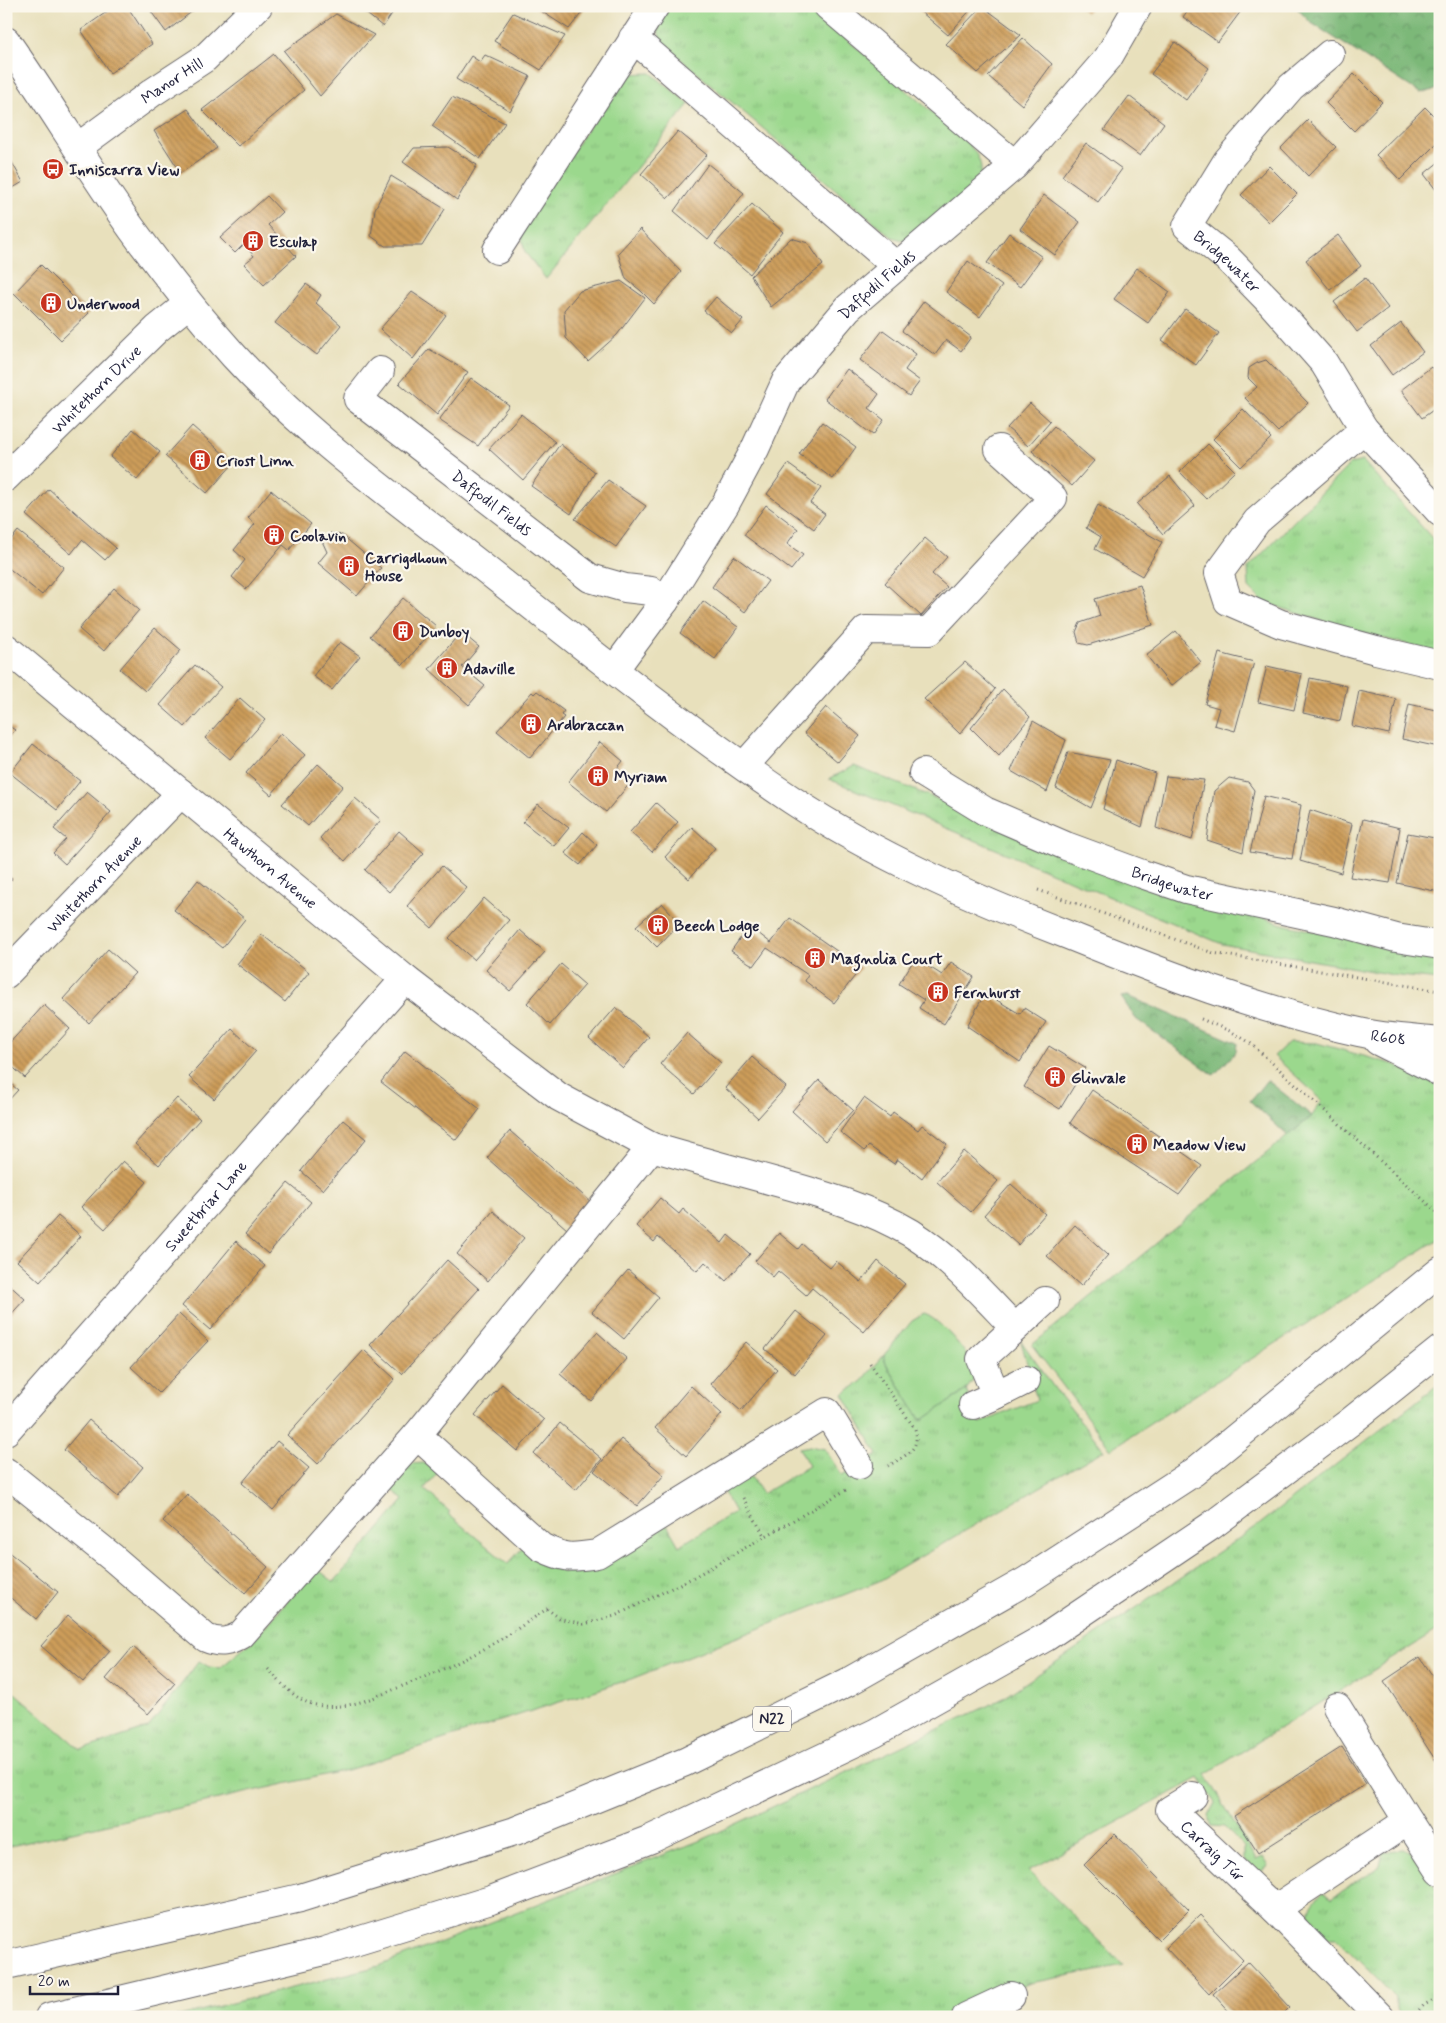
<svg xmlns="http://www.w3.org/2000/svg" width="1446" height="2023" font-family="Mynerve,sans-serif">
<style>
.grass{fill:url(#grass-tufts);stroke:#5e7d64}
.forest{fill:url(#forest-crowns);stroke:#4f6d5a}
.park{fill:#9bd88d;stroke:#5e7d64}
.building{fill:url(#building-back-hatch)}
.lines{fill:none;stroke-linecap:round;stroke-linejoin:round}
.minor-casing{stroke:#676468;stroke-width:30}
.major-casing{stroke:#676468;stroke-width:30}
.highway-casing{stroke:#676468;stroke-width:30}
.path{stroke:#676468;stroke-width:3;stroke-dasharray:1 4;stroke-linecap:butt}
.minor{stroke:#fff;stroke-width:28}
.major{stroke:#fff;stroke-width:28}
.highway{stroke:#fff;stroke-width:28}
.labels{text-anchor:middle;stroke-width:4.5;stroke-linejoin:round;paint-order:stroke}
.shield{fill:#fbf7ec;stroke:#636270;stroke-width:1}
.shield-label{font-size:15px;font-weight:bold;fill:#22223b}
.street-label{font-size:16px;fill:#22223b;stroke:#fbf7ec}
.poi-label{font-size:16px;font-weight:bold;fill:#22223b;stroke:#fbf7ec;text-anchor:start}
</style>
<defs>
<pattern id="grass-tufts" width="24" height="20" patternUnits="userSpaceOnUse" patternTransform="scale(1.25)"><rect width="24" height="20" fill="#9bd88d"/><path d="M3 7l-1-3M5 7V3M7 7l1-3M15 17l-1-3M17 17v-4M19 17l1-3" fill="none" stroke="#85b97b"/></pattern>
<pattern id="forest-crowns" width="20" height="18" patternUnits="userSpaceOnUse" patternTransform="scale(1.25)"><rect width="20" height="18" fill="#7cb878"/><path d="M2 6a3 3 0 1 1 6 0M12 15a3 3 0 1 1 6 0" fill="none" stroke="#659564"/></pattern>
<pattern id="building-back-hatch" width="6" height="6" patternUnits="userSpaceOnUse" patternTransform="scale(1.25)"><rect width="6" height="6" fill="#cd9d5a"/><path d="M-1 5l2 2M0 0l6 6M5-1l2 2" fill="none" stroke="#a6804c"/></pattern>
</defs>
<rect width="100%" height="100%" fill="#fbf7ec"/>
<filter id="ink" filterUnits="userSpaceOnUse"><feTurbulence type="fractalNoise" baseFrequency=".02" numOctaves="2"/><feDisplacementMap in="SourceGraphic" scale="10" xChannelSelector="R" yChannelSelector="G"/><feConvolveMatrix kernelMatrix="1 2 1 2 8 2 1 2 1" color-interpolation-filters="sRGB"/></filter>
<filter id="wash" filterUnits="userSpaceOnUse"><feTurbulence type="fractalNoise" baseFrequency=".0096" numOctaves="4" result="noise"/><feDisplacementMap in="SourceGraphic" scale="20" xChannelSelector="R" yChannelSelector="G"/><feGaussianBlur stdDeviation="1.12" result="paint"/><feColorMatrix in="noise" values="0 0 0 0 0 0 0 0 0 0 0 0 0 0 0 0 0 1.4 0 .05"/><feComposite in="paint" operator="in"/></filter>
<g filter="url(#wash)">
<rect width="100%" height="100%" fill="#e8e0bc"/>
<!-- grass -->
<path class="grass" d="M669 6H808L968 143C979 157 982 161 981 180L916 238 905 241 892 237 665 46C654 33 659 19 669 6Z
M651 73 689 104 546 279 525 252 520 230 624 74Z
M1363 461 1440 547V653L1344 628 1263 602 1249 588 1248 568 1350 464Z
M854 766 965 810 1282 924 1440 960V980L1399 976 1222 944 829 779Z
M1289 1042 1317 1043 1396 1065 1440 1086V1238L1111 1449 1032 1345 1312 1116 1322 1100 1274 1056Z
M1021 1341 1055 1389 1104 1450 879 1581 631 1679 351 1769 6 1847V1692L9 1688 81 1750 148 1728 199 1661 209 1667 220 1668 255 1639 316 1568 334 1582 404 1500 387 1485 409 1464 424 1463 439 1471 424 1489 450 1512 448 1514 508 1564 524 1546 547 1564 562 1572 577 1573 593 1570 667 1525 679 1546 735 1512 723 1491 751 1477 762 1494 809 1466 799 1448 810 1446 825 1449 842 1476 878 1455 843 1394 862 1381 884 1355 886 1364 920 1419H924L966 1390 980 1423 1037 1400Z
M1440 1383V1629L1206 1774 1256 1860 1263 1857 1269 1866 1259 1873 1244 1860V1847L1224 1827 1212 1826 1208 1816 1215 1803 1199 1778 1028 1871 1123 1965 1030 1983 943 2017H176L379 1966 704 1839 1000 1700 1260 1524Z
M1403 1849 1410 1853 1419 1862 1440 1892V2017H1402L1396 2009V1998L1336 1938H1321C1307 1918 1302 1910 1322 1893L1332 1898 1380 1866 1383 1852Z"/>
<!-- forest -->
<path class="forest" d="M1295 6H1440V89L1420 93 1310 22Z
M1128 996 1237 1043 1236 1052 1214 1075 1136 1019 1121 997Z
M1267 1080 1312 1116 1288 1136 1250 1101Z"/>
<!-- park -->
<path class="park" d="M924 1314C939 1318 967 1352 973 1366 974 1370 974 1375 975 1378L966 1390 924 1419H920L884 1360V1355L912 1321Z"/>
<g id="blocks">
<!-- building -->
<path class="building" d="M115 6H127L152 44 110 73 81 30Z
M147 6H199L166 32Z
M357 6H397L383 27Z
M533 6H587L569 29Z
M914 6H974L948 35Z
M982 6 1021 35 978 73 946 44Z
M1078 6H1092L1086 13Z
M1191 6H1236L1241 11 1218 42 1183 17Z
M513 13 565 36 541 70 494 41Z
M336 14 374 35 320 96 284 51Z
M1023 38 1052 64 1022 105 988 76Z
M1175 42 1209 68 1186 100 1151 74Z
M274 54 304 90 238 146 202 110Z
M485 55 530 76 510 111 456 79 471 56 480 62Z
M1354 74 1382 102 1354 131 1326 103Z
M1129 96 1164 123 1140 156 1104 130Z
M452 97 505 123 480 159 432 126Z
M1425 107 1440 122V140L1400 180 1376 155Z
M188 109 217 148 181 173 154 131Z
M1308 120 1336 147 1308 176 1281 148Z
M678 131 707 155 668 198 641 174Z
M1086 143 1122 169 1098 202 1062 176Z
M448 147 477 165 457 200 403 162 414 148Z
M6 152 23 182 6 192Z
M1440 161V195L1424 174Z
M708 164 744 193 708 240 674 211Z
M1269 166 1297 194 1269 222 1241 195Z
M391 176 445 209 422 246H385L371 236 375 209Z
M1044 195 1080 222 1055 255 1020 229Z
M267 196 282 212 268 225 296 256 264 285 244 264 254 256 244 244 235 253 220 238Z
M752 204 783 232 750 274 715 244Z
M640 229 681 272 654 304 640 290 626 279 618 253Z
M1009 233 1042 257 1020 287 987 263Z
M1338 235 1361 266 1330 290 1306 260Z
M791 238 808 243 823 265 771 307 751 276Z
M968 261 1002 286 980 317 946 292Z
M41 265 89 313 61 340 14 293Z
M1137 268 1170 292 1148 323 1114 299Z
M1365 278 1388 308 1357 332 1334 302Z
M621 281 645 298 617 335 588 361 566 338 564 310 580 291Z
M306 284 321 295 316 303 341 325 317 355 275 323Z
M412 292 446 315 413 359 380 329Z
M716 297 743 320 732 333 704 311Z
M924 301 971 337 961 351 946 340 935 355 902 331Z
M1185 309 1219 333 1196 365 1162 340Z
M1401 323 1423 352 1392 375 1371 346Z
M883 330 916 354 905 370 920 381 909 396 860 360Z
M429 349 468 372 437 415 399 383Z
M1266 360 1308 403 1278 432 1245 398 1257 387 1248 378 1249 368 1257 363Z
M1431 367 1440 379V405L1422 418 1401 390Z
M847 369 879 394 869 408 884 420 873 435 825 399Z
M471 378 509 405 478 446 439 420Z
M1030 403 1050 421 1028 446 1007 428Z
M1243 409 1271 438 1241 467 1213 439Z
M521 414 555 442 523 480 489 449Z
M822 422 856 447 833 479 799 454Z
M192 426 234 463 207 493 165 456Z
M1054 426 1094 461 1072 486 1032 451Z
M133 429 160 452 137 480 110 457Z
M560 444 595 472 571 514 531 486Z
M1208 444 1235 471 1206 499 1180 472Z
M788 464 821 488 810 503 825 514 814 529 767 494Z
M1170 476 1195 506 1163 534 1137 504Z
M608 480 646 506 616 547 575 519Z
M49 489 116 548 105 560 82 540 71 554 26 515Z
M271 490 311 524 289 550 283 545 246 589 232 577 245 560 234 550 255 524 248 518Z
M766 505 798 529 787 544 803 555 791 570 744 535Z
M1098 505 1162 542 1142 576 1095 549 1101 537 1086 528Z
M18 531 64 567 42 595 6 566V546Z
M330 533 342 535 381 568 357 596 318 563 327 552 322 541Z
M925 538 947 557 932 574 947 587 921 616 885 583Z
M734 556 768 581 745 612 712 587Z
M1140 585 1153 625 1088 645 1079 643 1076 632 1080 623 1100 616 1095 599Z
M114 588 139 610 104 651 79 629Z
M403 598 436 626 403 665 370 636Z
M703 601 738 627 715 659 680 633Z
M155 628 181 650 145 691 120 669Z
M1176 631 1201 662 1171 686 1146 655Z
M461 632 479 647 462 667 485 686 469 705 429 669Z
M340 642 360 656 332 690 313 676Z
M1219 653 1254 662 1235 731 1214 725 1219 708 1205 704Z
M965 662 995 689 960 734 924 699Z
M195 665 221 687 185 727 160 705Z
M1267 666 1302 674 1294 710 1258 702Z
M1310 678 1347 686 1340 721 1303 713Z
M1003 689 1030 717 999 756 971 728Z
M537 691 564 711 561 715 564 717 530 758 497 731 532 692 534 694Z
M1359 691 1396 699 1389 734 1352 726Z
M240 698 265 720 230 759 205 738Z
M1409 704 1440 711 1439 747 1402 739Z
M826 707 860 736 838 762 804 733Z
M1033 721 1066 740 1047 792 1011 771Z
M6 724 15 730 6 741Z
M281 733 305 755 271 795 246 773Z
M600 742 623 761 616 770 631 782 606 812 568 782Z
M33 744 80 781 57 810 10 773Z
M1068 752 1110 760 1091 808 1056 788Z
M1116 760 1155 773 1142 827 1103 809Z
M318 764 343 786 308 826 282 804Z
M1166 776 1204 780 1192 840 1156 828Z
M1229 778 1248 782 1254 790 1243 852 1207 840 1214 791Z
M87 792 111 812 65 864 53 853 66 839 54 829Z
M1264 796 1301 805 1292 859 1250 852Z
M355 798 381 820 345 861 320 838Z
M656 803 678 822 652 852 630 832Z
M538 804 569 828 554 846 523 822Z
M1310 810 1352 824 1341 873 1300 861Z
M1363 819 1400 828 1390 883 1350 877Z
M692 827 715 848 689 879 665 857Z
M399 831 424 853 389 892 365 870Z
M583 832 597 845 580 865 565 853Z
M1408 833 1440 839 1439 892 1397 883Z
M442 866 467 888 432 928 407 906Z
M6 874 12 879 6 885Z
M198 880 245 919 222 948 174 910Z
M484 898 509 920 474 960 449 938Z
M662 903 680 923 657 947 636 926Z
M790 918 861 968 834 1003 805 981 808 975 767 948 754 966 731 951 749 926 771 943Z
M520 930 545 952 510 991 486 970Z
M261 934 309 972 285 1002 237 964Z
M108 949 135 973 89 1023 63 999Z
M915 958 942 975 951 962 974 977 944 1024 919 1008 924 1000 899 984Z
M561 964 585 985 550 1025 527 1003Z
M985 993 1020 1014 1024 1008 1046 1022 1020 1062 967 1026Z
M44 1005 70 1029 25 1078 6 1061V1047Z
M616 1007 649 1037 623 1068 589 1038Z
M232 1029 256 1051 214 1099 189 1077Z
M687 1033 721 1063 694 1094 660 1064Z
M1049 1046 1085 1068 1060 1109 1024 1087Z
M405 1051 480 1109 456 1140 381 1082Z
M752 1057 786 1087 758 1118 725 1088Z
M6 1080 18 1090 6 1103Z
M819 1080 853 1110 825 1141 792 1111Z
M1092 1090 1202 1166 1179 1195 1070 1123Z
M177 1098 200 1119 159 1165 135 1144Z
M864 1098 890 1117 893 1112 918 1130 922 1125 947 1144 922 1178 897 1159 894 1164 869 1146 864 1151 840 1132Z
M343 1120 366 1139 323 1190 301 1171Z
M510 1131 592 1203 568 1230 487 1158Z
M964 1151 998 1181 971 1212 937 1182Z
M123 1161 147 1182 105 1229 81 1207Z
M288 1183 311 1202 268 1254 245 1234Z
M1011 1184 1045 1214 1018 1245 984 1215Z
M660 1198 679 1214 683 1209 722 1243 728 1235 750 1254 726 1281 705 1262 697 1271 658 1237 654 1242 636 1226Z
M493 1211 524 1238 488 1281 457 1254Z
M58 1216 81 1236 40 1282 17 1261Z
M1075 1225 1108 1255 1081 1286 1047 1256Z
M779 1233 798 1249 802 1244 830 1268 836 1261 861 1282 878 1261 905 1284 864 1332 812 1288 806 1295 778 1271 773 1277 755 1261Z
M236 1241 265 1266 210 1330 182 1306Z
M447 1260 479 1289 402 1374 370 1345Z
M628 1270 659 1297 624 1339 592 1312Z
M6 1282 25 1299 6 1320Z
M796 1311 827 1336 795 1374 765 1349Z
M179 1314 208 1341 159 1393 131 1367Z
M597 1332 627 1359 591 1401 560 1374Z
M746 1342 777 1369 741 1411 710 1384Z
M364 1350 395 1379 318 1464 287 1435Z
M502 1384 544 1420 517 1451 475 1415Z
M691 1386 722 1414 686 1456 655 1428Z
M89 1420 143 1467 118 1497 64 1450Z
M560 1423 602 1459 576 1490 534 1454Z
M621 1439 664 1475 637 1506 594 1471Z
M277 1441 309 1468 273 1510 242 1483Z
M187 1494 268 1567 245 1593 163 1521Z
M6 1550 58 1592 36 1619 6 1594Z
M68 1615 110 1651 83 1682 41 1646Z
M133 1647 175 1683 148 1714 106 1679Z
M1420 1657 1440 1687V1767L1384 1681Z
M1342 1747 1366 1784 1258 1853 1234 1816Z
M1115 1834 1189 1910 1159 1940 1084 1865Z
M1200 1915 1243 1960 1209 1994 1166 1948Z
M1248 1962 1290 2007 1280 2017H1234L1213 1994Z
M1295 2012 1299 2017H1289Z"/>
</g>
</g>
<g filter="url(#ink)">
<use href="#blocks" fill-opacity="0" stroke="#676468" stroke-width="1"/>
<g class="lines">
<!-- minor casing -->
<g class="minor-casing">
<g id="minor">
<path d="M828 6 1015 165"/>
<path d="M633 38 896 266"/>
<path id="s1" d="M1330 54 1291 87 1227 161 1187 226 1228 259 1271 303 1324 363 1364 429 1440 512"/>
<path id="s2" d="M78 147 153 92 205 58 258 6"/>
<path d="M497 250 655 6"/>
<path id="s3" d="M380 371 358 399 590 578 625 588 651 591 665 601"/>
<path d="M1364 429 1257 521 1219 573 1228 601 1281 624 1376 650 1440 665"/>
<path id="s4" d="M6 477 157 329 188 304"/>
<path id="s5" d="M6 648 405 979 559 1097 652 1147"/>
<path id="s6" d="M614 670 665 601 726 503 755 449 786 381 848 308 1015 165 1108 58 1138 6"/>
<path d="M744 766 866 630 929 631 1053 498 999 449"/>
<path id="s7" d="M923 773 985 811 1066 846 1142 874 1186 889 1334 921 1396 938 1440 945"/>
<path id="s8" d="M6 974 181 793"/>
<path d="M1026 1380 996 1395 981 1359 1045 1301"/>
<path d="M973 1405 996 1395"/>
<path id="s9" d="M6 1431 405 979"/>
<path d="M417 1435 541 1547C565 1559 571 1558 597 1554L827 1412 859 1465"/>
<path d="M6 1472 113 1558 206 1638C220 1644 229 1642 241 1635L417 1435 652 1147C693 1159 733 1170 773 1181 821 1194 869 1208 911 1233 951 1258 983 1295 1015 1328"/>
<path d="M1337 1707 1408 1821"/>
<path id="s10" d="M1193 1796 1170 1810 1275 1909"/>
<path d="M966 2017 1011 1996"/>
<path d="M1380 2017 1275 1909 1408 1821 1440 1871"/>
</g>
</g>
<!-- major casing -->
<g class="major-casing">
<g id="major">
<path id="s11" d="M6 41C50 103 88 168 132 229 164 273 198 316 234 356 309 438 402 503 489 572 588 650 687 730 792 800 878 857 973 898 1068 935 1162 973 1259 1010 1359 1032 1385 1038 1413 1039 1440 1042"/>
<path d="M1378 1041 1440 1072"/>
</g>
</g>
<!-- highway casing -->
<g class="highway-casing">
<path id="highway" d="M6 1965 300 1898 515 1831 685 1762 848 1682 1026 1581 1194 1472 1440 1271
M49 2017 325 1951 491 1900 651 1839 875 1733 1046 1637 1211 1526 1350 1422 1440 1350"/>
</g>
<!-- path -->
<path class="path" d="M1038 890 1213 953 1440 991
M1201 1019 1232 1032 1249 1042 1438 1213
M870 1363 915 1429C921 1451 904 1456 888 1466
M743 1498 765 1537
M268 1669C282 1684 296 1701 316 1705 346 1711 373 1698 400 1687 433 1674 466 1660 496 1642 514 1632 530 1620 547 1609L561 1619 584 1624 615 1616 696 1576 846 1490
M1412 2017 1424 2005 1440 1997"/>
<!-- minor -->
<use href="#minor" class="minor"/>
<!-- major -->
<use href="#major" class="major"/>
<!-- highway -->
<use href="#highway" class="highway"/>
</g>
</g>
<!-- icons -->
<defs>
<g id="bus-disc" transform="scale(1.125)"><circle r="9.5" fill="#c8321e" stroke="#fbf7ec"/><path d="M-5-6H5V4H4V6H2V4H-2V6H-4V4H-5ZM-3.5-4V0h7V-4ZM-3.5 1.2v1.5H-2V1.2ZM2 1.2v1.5H3.5V1.2Z" fill="#fff"/></g>
<g id="building-disc" transform="scale(1.125)"><circle r="9.5" fill="#c8321e" stroke="#fbf7ec"/><path d="M-4-6H4V6H1V3H-1V6H-4ZM-2.5-4.3h1.7v1.8h-1.7ZM.8-4.3h1.7v1.8H.8ZM-2.5-1h1.7V.8h-1.7ZM.8-1h1.7V.8H.8Z" fill="#fff"/></g>
</defs>
<g fill-rule="evenodd">
<use href="#bus-disc" x="53" y="169"/>
<use href="#building-disc" x="253" y="241"/>
<use href="#building-disc" x="51" y="303"/>
<use href="#building-disc" x="200" y="460"/>
<use href="#building-disc" x="274" y="535"/>
<use href="#building-disc" x="349" y="566"/>
<use href="#building-disc" x="403" y="631"/>
<use href="#building-disc" x="447" y="668"/>
<use href="#building-disc" x="531" y="724"/>
<use href="#building-disc" x="598" y="776"/>
<use href="#building-disc" x="658" y="925"/>
<use href="#building-disc" x="815" y="958"/>
<use href="#building-disc" x="938" y="992"/>
<use href="#building-disc" x="1055" y="1077"/>
<use href="#building-disc" x="1137" y="1144"/>
</g>
<g class="labels">
<!-- shield labels -->
<rect class="shield" x="753" y="1706.5" width="38" height="25" rx="4"/>
<g class="shield-label">
<text x="772" y="1724">N22</text>
</g>
<!-- street labels -->
<g class="street-label">
<text dy="6" stroke="none"><textPath href="#s2" startOffset="115">Manor Hill</textPath></text>
<text dy="6" stroke="none"><textPath href="#s1" startOffset="279">Bridgewater</textPath></text>
<text dy="6" stroke="none"><textPath href="#s6" startOffset="470">Daffodil Fields</textPath></text>
<text dy="6" stroke="none"><textPath href="#s4" startOffset="126">Whitethorn Drive</textPath></text>
<text dy="6" stroke="none"><textPath href="#s3" startOffset="205">Daffodil Fields</textPath></text>
<text dy="6" stroke="none"><textPath href="#s5" startOffset="344">Hawthorn Avenue</textPath></text>
<text dy="6" stroke="none"><textPath href="#s7" startOffset="274">Bridgewater</textPath></text>
<text dy="6" stroke="none"><textPath href="#s8" startOffset="126">Whitethorn Avenue</textPath></text>
<text dy="6" stroke="none"><textPath href="#s11" startOffset="1748">R608</textPath></text>
<text dy="6" stroke="none"><textPath href="#s9" startOffset="301">Sweetbriar Lane</textPath></text>
<text dy="6" stroke="none"><textPath href="#s10" startOffset="86">Carraig Túr</textPath></text>
</g>
<!-- poi labels -->
<g class="poi-label">
<text x="69" y="175">Inniscarra View</text>
<text x="269" y="247">Esculap</text>
<text x="67" y="309">Underwood</text>
<text x="216" y="466">Criost Linn</text>
<text x="290" y="541">Coolavin</text>
<text x="365" y="563">Carrigdhoun<tspan x="365" dy="18">House</tspan></text>
<text x="419" y="637">Dunboy</text>
<text x="463" y="674">Adaville</text>
<text x="547" y="730">Ardbraccan</text>
<text x="614" y="782">Myriam</text>
<text x="674" y="931">Beech Lodge</text>
<text x="831" y="964">Magnolia Court</text>
<text x="954" y="998">Fernhurst</text>
<text x="1071" y="1083">Glinvale</text>
<text x="1153" y="1150">Meadow View</text>
</g>
</g>
<!-- margin -->
<rect width="1446" height="2023" fill="none" stroke="#fbf7ec" stroke-width="25"/>
<!-- scale -->
<path d="M30 1986v8h88v-8" fill="none" stroke="#22223b" stroke-width="2.5"/>
<text x="38" y="1986" font-size="15" fill="#22223b" stroke="#fbf7ec" stroke-width="4" paint-order="stroke">20 m</text>
</svg>
